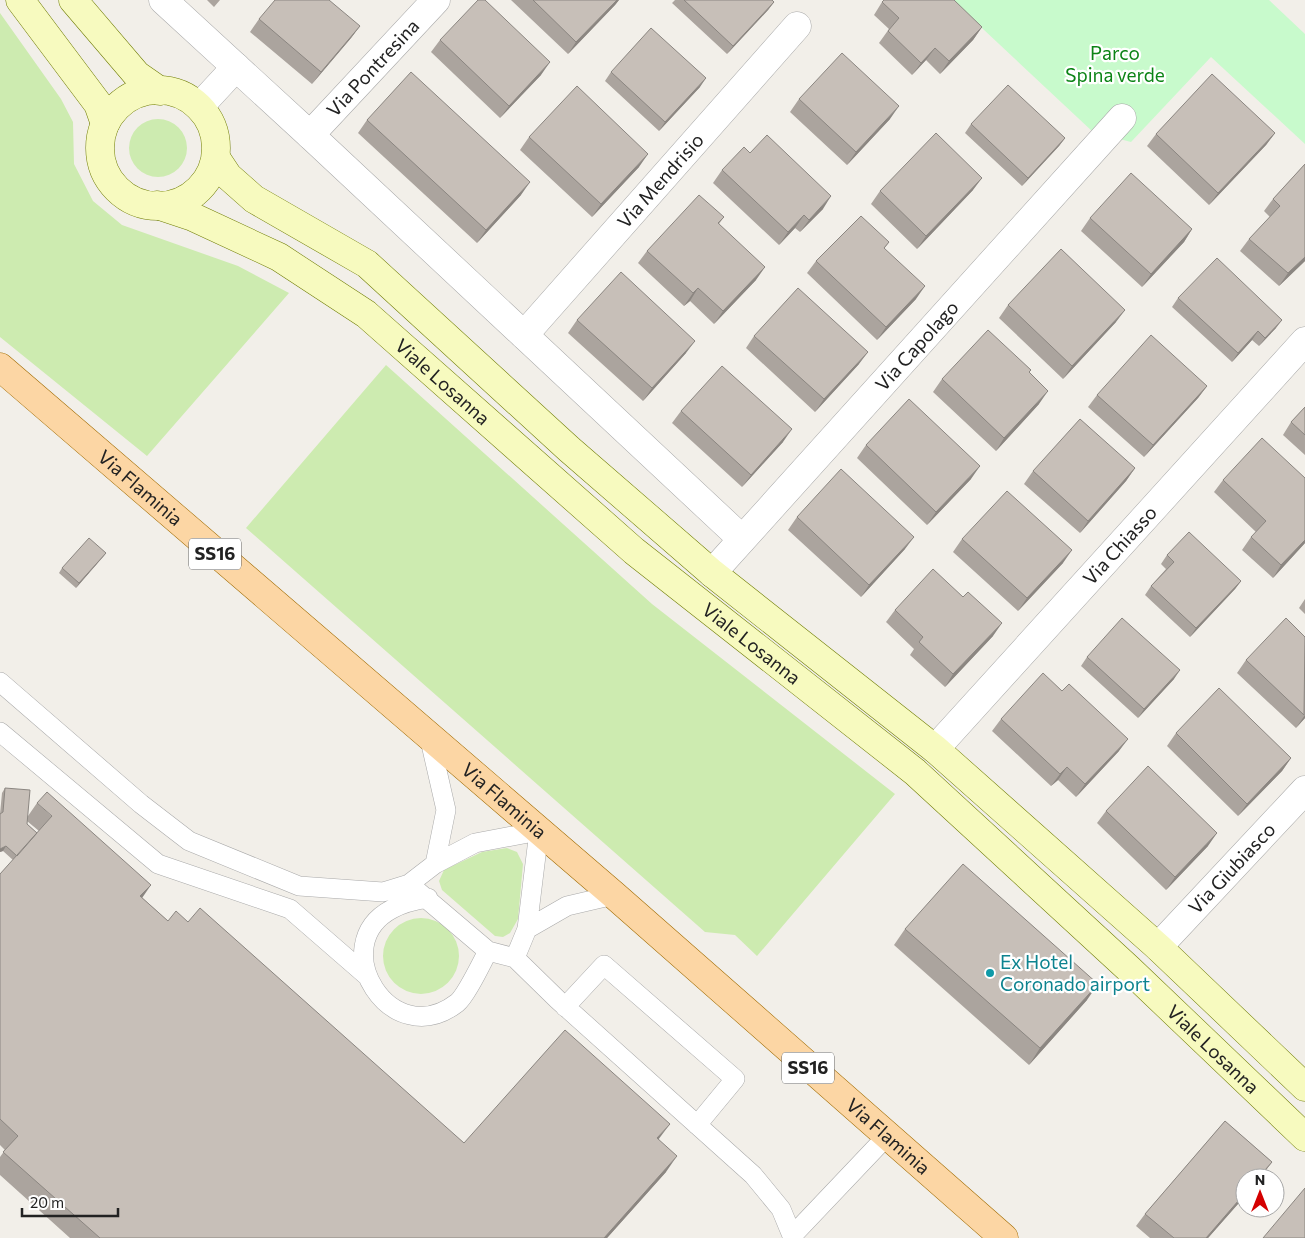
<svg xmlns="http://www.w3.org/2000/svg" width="1305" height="1238" font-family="Commissioner,sans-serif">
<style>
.grass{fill:#cdebb0}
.park{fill:#c8facc}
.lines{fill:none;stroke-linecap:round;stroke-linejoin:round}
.lane-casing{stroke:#a9a9a9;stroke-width:20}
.street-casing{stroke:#a9a9a9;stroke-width:29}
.secondary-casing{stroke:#707d05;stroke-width:29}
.primary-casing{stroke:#a06b00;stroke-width:29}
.lane{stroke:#fff;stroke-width:19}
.street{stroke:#fff;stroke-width:28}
.secondary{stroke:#f7fabf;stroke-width:28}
.primary{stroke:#fcd6a4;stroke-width:28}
.wall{fill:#aba49e;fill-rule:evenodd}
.shaded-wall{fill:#8b8681}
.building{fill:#c7bfb8;stroke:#8b8681}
.culture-dot{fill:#0f9aa8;stroke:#fff;stroke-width:2}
.labels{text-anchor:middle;stroke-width:4.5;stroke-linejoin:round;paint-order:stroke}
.shield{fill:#fff;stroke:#646464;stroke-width:1}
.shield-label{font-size:18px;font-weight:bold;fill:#222}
.park-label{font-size:19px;fill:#0c8416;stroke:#fff}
.street-label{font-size:19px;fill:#222;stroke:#fff}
.culture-label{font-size:19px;fill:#0d838f;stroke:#fff;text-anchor:start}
</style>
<rect width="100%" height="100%" fill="#f2efe9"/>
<!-- grass -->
<path class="grass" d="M0 13 61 99 73 122 74 164 93 201 122 225 238 266 289 293 147 456 0 337Z
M129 148a29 29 0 1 1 58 0a29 29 0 1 1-58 0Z
M386 365 652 604 895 794 757 956 735 935 705 932 246 528Z
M507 848 517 852 523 864 518 919 510 933 503 937 495 936 442 890 439 881 444 870 482 852Z
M383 956a38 38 0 1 1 76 0a38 38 0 1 1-76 0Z"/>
<!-- park -->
<path class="park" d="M952 0H1269L1305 34V144L1211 57 1131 142 1093 132Z"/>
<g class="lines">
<!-- lane casing -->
<g class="lane-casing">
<path id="lane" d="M0 682 141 804 189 841 299 886 383 892 409 884 435 864 475 843 539 831 527 929 515 958
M0 732 158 864 290 909 366 975
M430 740 446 810 435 864
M409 884 488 951 515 958 558 1000 753 1175 781 1209 793 1238
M428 898C416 900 403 903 392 909 324 945 391 1054 457 1003 466 996 482 962 488 951
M527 929 567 906 614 895
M565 1007 604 965 735 1079 697 1125
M793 1235 886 1137"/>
</g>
<!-- street casing -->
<g class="street-casing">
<g id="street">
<path d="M163 0 310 135 742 539"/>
<path d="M199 107 236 67"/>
<path id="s1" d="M310 135 436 0"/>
<path id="s2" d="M524 335 797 26"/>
<path id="s3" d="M712 573 1122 118"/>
<path id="s4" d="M935 749 1305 341"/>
<path id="s5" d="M1158 947 1305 790"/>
</g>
</g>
<!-- secondary casing -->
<g class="secondary-casing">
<g id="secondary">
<path d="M20 0 98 104 105 124"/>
<path d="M73 0 137 75 160 91"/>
<circle cx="158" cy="148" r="58"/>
<path d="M216 158 228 176 254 199 367 264 569 449 712 573 935 749 1158 947 1305 1087"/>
<path id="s6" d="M157 205 193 217 279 257 366 314 634 551 915 772 1129 969 1305 1137"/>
</g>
</g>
<!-- primary casing -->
<g class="primary-casing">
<g id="primary">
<path id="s7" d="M0 367 614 895 1004 1238"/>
</g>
</g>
<!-- lane -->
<use href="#lane" class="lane"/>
<!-- street -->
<use href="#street" class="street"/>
<!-- secondary -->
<use href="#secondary" class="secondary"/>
<!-- primary -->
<use href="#primary" class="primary"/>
</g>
<!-- wall -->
<path class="wall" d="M207 0H220L214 7Z
M511 0H619L615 5 568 54Z
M675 0H772L774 2 768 10 727 54 672 3Z
M882 2 982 27 973 40 940 74 926 60 912 75 879 43 889 29 874 15Z
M259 19 360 26 351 38 312 84 250 32Z
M440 40 541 75 500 118 431 52Z
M611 72 700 87 659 131 605 81Z
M799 99 890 119 847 165 790 112Z
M367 120 521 195 477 243 358 133Z
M971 124 1065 138 1059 146 1022 186 965 133Z
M1275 133 1266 145 1209 205 1147 146 1156 134Z
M529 137 639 167 592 217 520 150Z
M750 153 823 209 800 232 795 228 779 245 713 183 722 170Z
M1305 164V261L1279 286 1240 251 1249 239 1270 217 1264 211 1273 199Z
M973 190 917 249 871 204 880 191Z
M724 217 719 224 756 280 714 324 690 301 684 306 638 263 647 251Z
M1090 218 1192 229 1184 242 1142 287 1081 231Z
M889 242 884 249 916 299 877 340 807 273 816 261Z
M1178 298 1276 328 1259 346 1252 340 1232 362 1172 307Z
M1008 305 1116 322 1063 379 999 318Z
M577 320 686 353 643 401 568 333Z
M754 336 859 364 815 412 746 348Z
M942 379 1039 404 996 451 933 392Z
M1207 386 1198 398 1144 457 1088 407 1097 395Z
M1305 407V455L1283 435 1291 422Z
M681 411 783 442 742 487 672 423Z
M866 445 971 479 927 525 857 458Z
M1135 468 1126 481 1080 533 1024 484 1033 471Z
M1305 478V543L1273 578 1242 550 1251 537 1256 532 1214 492 1223 480Z
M797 517 905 549 861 597 788 530Z
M962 539 1063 563 1018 611 953 552Z
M106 553 76 588 59 573 62 568Z
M1167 555 1241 581 1235 589 1190 637 1145 595 1151 586 1166 569 1161 564Z
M1305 599V614L1299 608Z
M895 610 993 636 945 687 910 655 914 649 886 622Z
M1305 637V718L1296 728 1237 673 1246 660Z
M1087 657 1174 679 1138 718 1081 666Z
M1001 719 1119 751 1076 797 1058 780 1051 786 992 731Z
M1176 733 1291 758 1282 771 1238 816 1167 746Z
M5 788 28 816 37 803 168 921 188 922 464 1143 659 1139 666 1172 607 1238H70L0 1175V1157L5 1150 0 1145V874L13 860 3 851 0 852V814L2 793ZM27 821 39 831 37 833 27 824Z
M1106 811 1208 846 1166 890 1097 823Z
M905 929 1087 1000 1029 1065 894 945Z
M1225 1121 1272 1162 1260 1178H1245V1196L1208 1238H1150L1136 1226 1145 1214Z"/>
<!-- shaded-wall -->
<path class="shaded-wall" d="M617 0H619L615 5 568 54 576 42Z
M774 2 768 10 727 54 733 46Z
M360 26 351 38 312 84 321 72Z
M982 27 973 40 940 74 949 61Z
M935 48 926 60 912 75 921 63Z
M550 62 541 75 500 118 509 106Z
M706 78 700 87 659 131 665 122Z
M899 106 890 119 847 165 856 152Z
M1275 133 1266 145 1209 205 1218 193Z
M1065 138 1059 146 1022 186 1028 178Z
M648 154 639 167 592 217 601 204Z
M982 178 973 190 917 249 926 236Z
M530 182 521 195 477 243 486 230Z
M831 196 823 209 800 232 809 220Z
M804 215 795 228 779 245 788 232Z
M1192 229 1184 242 1142 287 1151 274Z
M1305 257V261L1279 286 1288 273Z
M765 267 756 280 714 324 723 311Z
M925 286 916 299 877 340 886 327Z
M698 288 690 301 684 306 693 293Z
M1125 310 1116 322 1063 379 1072 366Z
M1282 320 1276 328 1259 346 1265 338Z
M1258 331 1252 340 1232 362 1238 353Z
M695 341 686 353 643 401 652 388Z
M868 352 859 364 815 412 824 399Z
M1207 386 1198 398 1144 457 1153 445Z
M1048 391 1039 404 996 451 1004 438Z
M792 429 783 442 742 487 751 475Z
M980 466 971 479 927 525 936 512Z
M1135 468 1126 481 1080 533 1088 521Z
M914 537 905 549 861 597 869 585Z
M1305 540V543L1273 578 1281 565Z
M1072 550 1063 563 1018 611 1027 598Z
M106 553 103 557 76 588 79 583Z
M1241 581 1235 589 1190 637 1196 628Z
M1002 623 993 636 945 687 953 674Z
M1180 670 1174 679 1138 718 1144 709Z
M1305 715V718L1296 728Z
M1128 739 1119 751 1076 797 1085 784Z
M1291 758 1282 771 1238 816 1247 804Z
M1067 767 1058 780 1051 786 1060 774Z
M1217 833 1208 846 1166 890 1175 877Z
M6 846 3 851 0 852V849Z
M151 885 140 901V896Z
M1098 984 1087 1000 1029 1065 1040 1048Z
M670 1124 658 1140 657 1138Z
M677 1156 666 1172 607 1238H604Z
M1272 1162 1260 1178H1258Z
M1245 1193V1196L1208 1238H1206Z"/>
<!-- building -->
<path class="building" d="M275 0H329L360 26 321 72 259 19Z
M478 0H485L550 62 509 106 440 40Z
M533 0H617L576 42Z
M684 0H772L774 2 733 46Z
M884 0H954L982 27 949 61 935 48 921 63 888 31 899 18 882 2Z
M651 28 706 78 665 122 611 72Z
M842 53 899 106 856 152 799 99Z
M411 72 530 182 486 230 367 120Z
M1212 74 1275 133 1218 193 1156 134Z
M1008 85 1065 138 1028 178 971 124Z
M577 86 648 154 601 204 529 137Z
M936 133 982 178 926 236 880 191Z
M767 135 831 196 809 220 804 215 788 232 722 170 744 147 750 153Z
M1305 164V257L1288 273 1249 239 1280 206 1273 199Z
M1131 173 1192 229 1151 274 1090 218Z
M699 195 724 217 718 223 765 267 723 311 698 288 693 293 647 251Z
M861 216 889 242 884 248 925 286 886 327 816 261Z
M1061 249 1125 310 1072 366 1008 305Z
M1217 258 1282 320 1265 338 1258 331 1238 353 1178 298Z
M621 272 695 341 652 388 577 320Z
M798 288 868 352 824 399 754 336Z
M988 330 1031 370 1029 372 1048 391 1004 438 942 379Z
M1151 335 1207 386 1153 445 1097 395Z
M722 366 792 429 751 475 681 411Z
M909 399 980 466 936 512 866 445Z
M1305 407V435L1291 422Z
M1080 419 1135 468 1088 521 1033 471Z
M1262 438 1305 478V540L1281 565 1251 537 1266 521 1223 480Z
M841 469 914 537 869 585 797 517Z
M1007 491 1072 550 1027 598 962 539Z
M1189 532 1241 581 1196 628 1151 586 1174 562 1167 555Z
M89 538 106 553 79 583 62 568Z
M933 569 963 597 968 592 1002 623 953 674 919 642 923 637 895 610Z
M1122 618 1180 670 1144 709 1087 657Z
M1286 618 1305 637 1304 715 1246 660Z
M1043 673 1062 691 1069 684 1128 739 1085 784 1067 767 1060 774 1001 719Z
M1219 688 1291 758 1247 804 1176 733Z
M1148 766 1217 833 1175 877 1106 811Z
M5 788 30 790 27 824 37 833 17 856 6 846 0 849V814L3 812Z
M47 792 151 885 140 896 168 921 176 911 188 922 200 908 464 1143 565 1030 670 1124 657 1138 677 1156 604 1238H100L3 1152 18 1136 0 1119V874L52 816 37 803Z
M963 864 1098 984 1040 1048 905 929Z
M1225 1121 1272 1162 1258 1178H1245V1193L1206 1238H1174L1145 1214Z
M1305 1188V1238H1263Z"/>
<!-- markers -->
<circle class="culture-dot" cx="990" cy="973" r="5"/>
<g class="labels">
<!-- shield labels -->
<g class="shield">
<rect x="189" y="538.5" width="52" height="31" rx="4"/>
<rect x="782" y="1052.5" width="52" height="31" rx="4"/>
</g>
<g class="shield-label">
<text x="215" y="560">SS16</text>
<text x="808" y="1074">SS16</text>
</g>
<!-- park labels -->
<g class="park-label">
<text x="1115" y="60">Parco<tspan x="1115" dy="22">Spina verde</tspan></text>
</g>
<!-- street labels -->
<g class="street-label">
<text dy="7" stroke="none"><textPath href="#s1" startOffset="92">Via Pontresina</textPath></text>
<text dy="7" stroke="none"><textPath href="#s2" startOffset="206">Via Mendrisio</textPath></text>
<text dy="7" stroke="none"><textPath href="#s3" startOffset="306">Via Capolago</textPath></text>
<text dy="7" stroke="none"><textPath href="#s6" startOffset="339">Viale Losanna</textPath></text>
<text dy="7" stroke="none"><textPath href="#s7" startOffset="185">Via Flaminia</textPath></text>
<text dy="7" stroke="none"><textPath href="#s4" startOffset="275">Via Chiasso</textPath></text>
<text dy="7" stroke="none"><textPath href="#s6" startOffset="744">Viale Losanna</textPath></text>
<text dy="7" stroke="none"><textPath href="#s7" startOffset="665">Via Flaminia</textPath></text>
<text dy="7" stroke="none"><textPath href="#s5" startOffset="108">Via Giubiasco</textPath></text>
<text dy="7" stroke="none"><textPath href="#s6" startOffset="1359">Viale Losanna</textPath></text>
<text dy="7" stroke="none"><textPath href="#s7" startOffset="1175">Via Flaminia</textPath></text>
</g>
<!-- culture labels -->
<g class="culture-label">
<text x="1000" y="969">Ex Hotel<tspan x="1000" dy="22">Coronado airport</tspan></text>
</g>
</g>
<!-- north arrow -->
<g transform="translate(1260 1193)"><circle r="24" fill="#ffffff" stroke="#a7a7a7"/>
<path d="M0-4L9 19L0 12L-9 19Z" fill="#d40000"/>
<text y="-8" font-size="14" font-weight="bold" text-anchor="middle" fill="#222222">N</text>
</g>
<!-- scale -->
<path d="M22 1208v8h96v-8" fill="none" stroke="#222222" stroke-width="2.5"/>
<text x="30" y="1208" font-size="15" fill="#222222" stroke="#ffffff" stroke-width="4" paint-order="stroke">20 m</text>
</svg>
